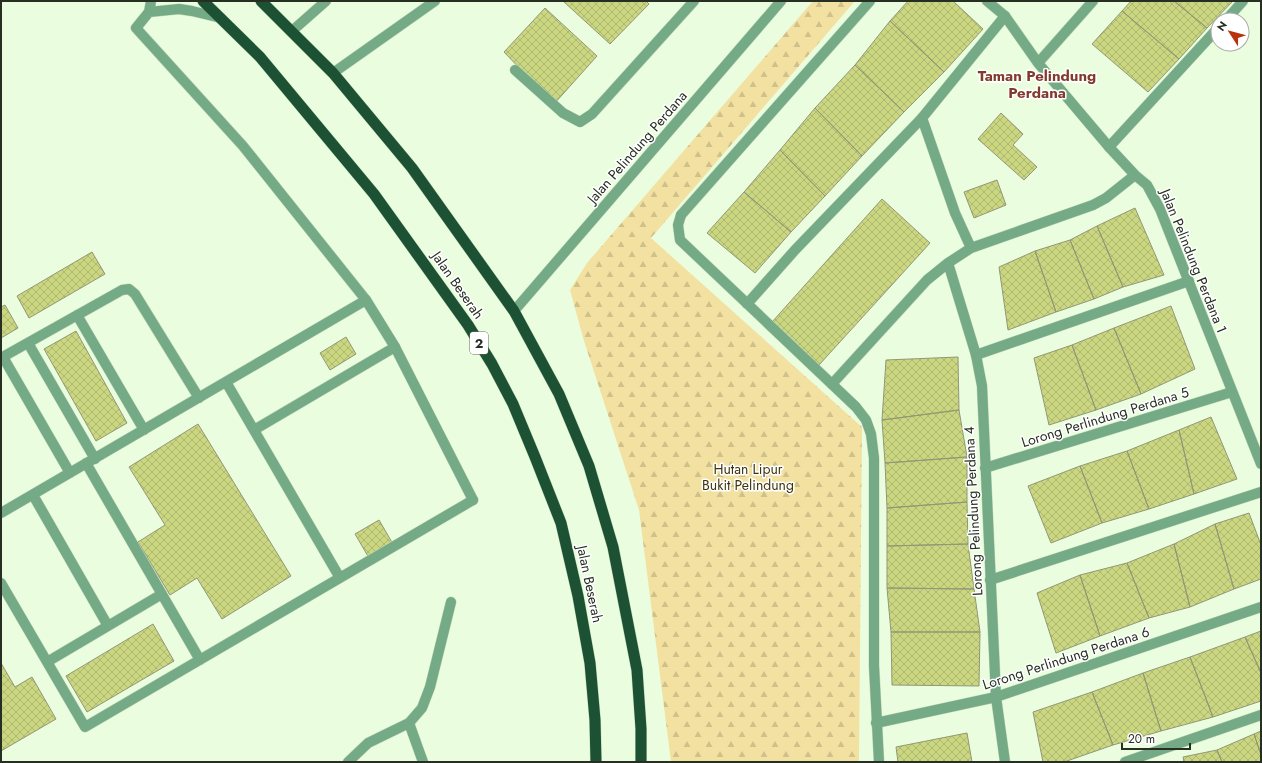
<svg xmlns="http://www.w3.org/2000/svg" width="1262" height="763" font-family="Jost,sans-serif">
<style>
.forest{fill:url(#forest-firs)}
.building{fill:url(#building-cross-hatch);stroke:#929777}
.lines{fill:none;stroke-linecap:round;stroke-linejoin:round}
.service-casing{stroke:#c7d9bd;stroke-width:11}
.minor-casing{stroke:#c7d9bd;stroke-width:11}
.tertiary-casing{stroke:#c7d9bd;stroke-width:11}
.trunk-casing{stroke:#c7d9bd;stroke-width:12}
.service{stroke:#75aa87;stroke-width:10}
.minor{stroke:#75aa87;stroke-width:10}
.tertiary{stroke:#75aa87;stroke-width:10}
.trunk{stroke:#1c5233;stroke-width:11}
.labels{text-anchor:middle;stroke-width:3;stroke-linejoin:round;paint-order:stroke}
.shield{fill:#fff;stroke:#686d65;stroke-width:1}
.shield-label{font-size:13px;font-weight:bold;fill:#272f23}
.street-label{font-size:14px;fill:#272f23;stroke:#fff}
.park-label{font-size:14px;fill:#3d330d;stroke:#fff}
.neighbourhood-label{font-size:15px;font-weight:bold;fill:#813b2c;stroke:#fff}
</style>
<defs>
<pattern id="forest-firs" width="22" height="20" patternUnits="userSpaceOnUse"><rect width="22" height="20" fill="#f3e1a1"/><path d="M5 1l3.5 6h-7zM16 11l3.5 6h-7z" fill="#d0c18a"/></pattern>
<pattern id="building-cross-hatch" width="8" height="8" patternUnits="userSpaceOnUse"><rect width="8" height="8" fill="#cbd681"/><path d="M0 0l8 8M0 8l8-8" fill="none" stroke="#aeb86f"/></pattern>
</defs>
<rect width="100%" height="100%" fill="#eafedf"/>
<!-- forest -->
<path class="forest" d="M813 1H855L651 238 862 427 859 762H671L639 510 584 341 570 290 587 263Z"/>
<!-- building -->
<path class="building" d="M563 1H646L649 4 610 44Z
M908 1H953L983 29 944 72 890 21Z
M1131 1H1174L1207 28 1179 59 1122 11Z
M1174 1H1233L1207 28Z
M545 8 597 56 554 104 504 52Z
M1122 11 1179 59 1148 92 1092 44Z
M890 21 944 72 904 112 855 65Z
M855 65 904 112 862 156 815 108Z
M815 108 862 156 825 196 780 150Z
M1001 113 1023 134 1013 145 1037 167 1024 180 978 139Z
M780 150 825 196 791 232 744 192Z
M997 180 1006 205 974 218 964 192Z
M744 192 791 232 755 273 707 233Z
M882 199 930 243 819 365 772 322Z
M1135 208 1164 275 1123 287 1097 226Z
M1097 226 1123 287 1094 299 1070 240Z
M1070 240 1094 299 1056 312 1035 251Z
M1035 251 1056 312 1008 330 999 267Z
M92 252 105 274 29 318 17 296Z
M5 305 18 328 1 338V307Z
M1171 306 1195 369 1141 394 1114 328Z
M1114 328 1141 394 1096 410 1072 345Z
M76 331 127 423 96 441 44 349Z
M346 337 356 354 330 370 320 353Z
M1072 345 1096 410 1049 425 1034 358Z
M958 357 959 410 882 420 886 360Z
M959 410 967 457 885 463 882 420Z
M1211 417 1237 479 1194 494 1179 430Z
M198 424 291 576 222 619 197 578 170 595 138 542 165 525 129 467Z
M1179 430 1194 494 1149 509 1127 451Z
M1127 451 1149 509 1102 523 1080 466Z
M967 457V502L887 508 885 463Z
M1080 466 1102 523 1051 543 1028 486Z
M967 502 968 544 887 546V508Z
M1249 513 1261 545V579L1234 589 1215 524Z
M379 520 393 544 369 558 355 534Z
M1215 524 1234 589 1190 607 1174 544Z
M968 544 974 589 887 588V546Z
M1174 544 1190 607 1149 618 1127 563Z
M1127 563 1149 618 1100 636 1080 575Z
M1080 575 1100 636 1056 653 1037 593Z
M887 588 974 589 980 632H891Z
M153 624 174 661 87 712 66 676Z
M1261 631V673L1245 637Z
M891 632H980L979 686 892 685Z
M1245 637 1261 673V701L1213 717 1190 657Z
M1190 657 1213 717 1161 731 1143 673Z
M1 663 15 687 32 677 56 719 1 751Z
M1143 673 1161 731 1113 745 1092 692Z
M1092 692 1113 745 1064 762H1043L1033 712Z
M1261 731V755L1254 734Z
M967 733 972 762H898L896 747Z
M1254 734 1261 755V762H1222L1217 750Z
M1217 750 1222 762H1184L1183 757Z"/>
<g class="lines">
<!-- service casing -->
<g class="service-casing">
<path id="service" d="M1226 20 1243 1
M333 73 435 1
M1109 147 1218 28
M681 215 678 225 680 240 856 407 866 420 871 434 874 458V666L879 762
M747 304 795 250 922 118 1005 16
M77 315 144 430
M28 343 95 459
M976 355 1189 281
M3 357 70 473
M1 358 122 290 129 289 135 294 199 398
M226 382 340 578
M254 430 395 347
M86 463 200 660
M33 495 108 626
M1 513 366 300
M990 580 1261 492
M1 583 85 727 473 500
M47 662 162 594
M409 723 423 762
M348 762 368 743 409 723 422 708 430 687 451 602
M1125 762 1261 715"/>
</g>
<!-- minor casing -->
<g class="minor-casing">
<path id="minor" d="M151 1 149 12 136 28 243 146 366 300 395 347 473 500
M987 1 1005 16 1038 63 1109 147 1135 175 1147 185 1160 209 1261 464
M149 12 179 9 192 11 221 18
M292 31 326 1
M1038 63 1093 1
M515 70 563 113 580 122 592 114 694 1
M922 118 955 213 971 248
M681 215 870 1
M948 263 976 355 982 386 996 697 1005 762
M832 384 927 280 948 263 971 248 1093 205 1106 198 1135 175
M985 468 1232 392
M876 723 996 697 1261 607"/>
</g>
<!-- tertiary casing -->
<g class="tertiary-casing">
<path id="tertiary" d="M514 311 781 1"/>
</g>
<!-- trunk casing -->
<g class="trunk-casing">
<path id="trunk" d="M203 1 260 57 374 194 468 325 492 364 513 404 535 457 561 523 578 596 590 663 595 720 596 762
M261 1 333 73 412 168 514 311 559 394 589 466 613 547 637 670 641 729V762"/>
</g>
<!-- service -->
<use href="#service" class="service"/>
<!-- minor -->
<use href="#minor" class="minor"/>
<!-- tertiary -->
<use href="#tertiary" class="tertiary"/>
<!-- trunk -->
<use href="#trunk" class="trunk"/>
</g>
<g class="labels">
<!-- shield labels -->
<rect class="shield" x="470" y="332" width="18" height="22" rx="3"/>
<g class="shield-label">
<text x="479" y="348">2</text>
</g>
<!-- street labels -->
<g class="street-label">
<text transform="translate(637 147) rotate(-49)" y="5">Jalan Pelindung Perdana</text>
<text transform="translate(1194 261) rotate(68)" y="5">Jalan Pelindung Perdana 1</text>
<text transform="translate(458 285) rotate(55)" y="5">Jalan Beserah</text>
<text transform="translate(1105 417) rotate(-17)" y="5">Lorong Perlindung Perdana 5</text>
<text transform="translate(973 511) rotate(-93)" y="5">Lorong Pelindung Perdana 4</text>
<text transform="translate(590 584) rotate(78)" y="5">Jalan Beserah</text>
<text transform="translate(1066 658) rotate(-18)" y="5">Lorong Perlindung Perdana 6</text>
</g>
<!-- park labels -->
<g class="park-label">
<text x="748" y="474">Hutan Lipur<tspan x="748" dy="16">Bukit Pelindung</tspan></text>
</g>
<!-- neighbourhood labels -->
<g class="neighbourhood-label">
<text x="1037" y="81">Taman Pelindung<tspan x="1037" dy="17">Perdana</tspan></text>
</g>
</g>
<!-- border -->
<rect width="1262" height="763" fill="none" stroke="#272f23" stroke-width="4"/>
<!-- north arrow -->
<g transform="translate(1230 32) rotate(306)"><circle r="19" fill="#ffffff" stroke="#a9aca7"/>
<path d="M0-3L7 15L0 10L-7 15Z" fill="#ba300b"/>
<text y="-6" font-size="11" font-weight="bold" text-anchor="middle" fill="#272f23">N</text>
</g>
<!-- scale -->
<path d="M1122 743v6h68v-6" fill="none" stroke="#272f23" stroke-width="2"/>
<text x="1128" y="743" font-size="12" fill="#272f23" stroke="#ffffff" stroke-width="3" paint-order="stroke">20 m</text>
</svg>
